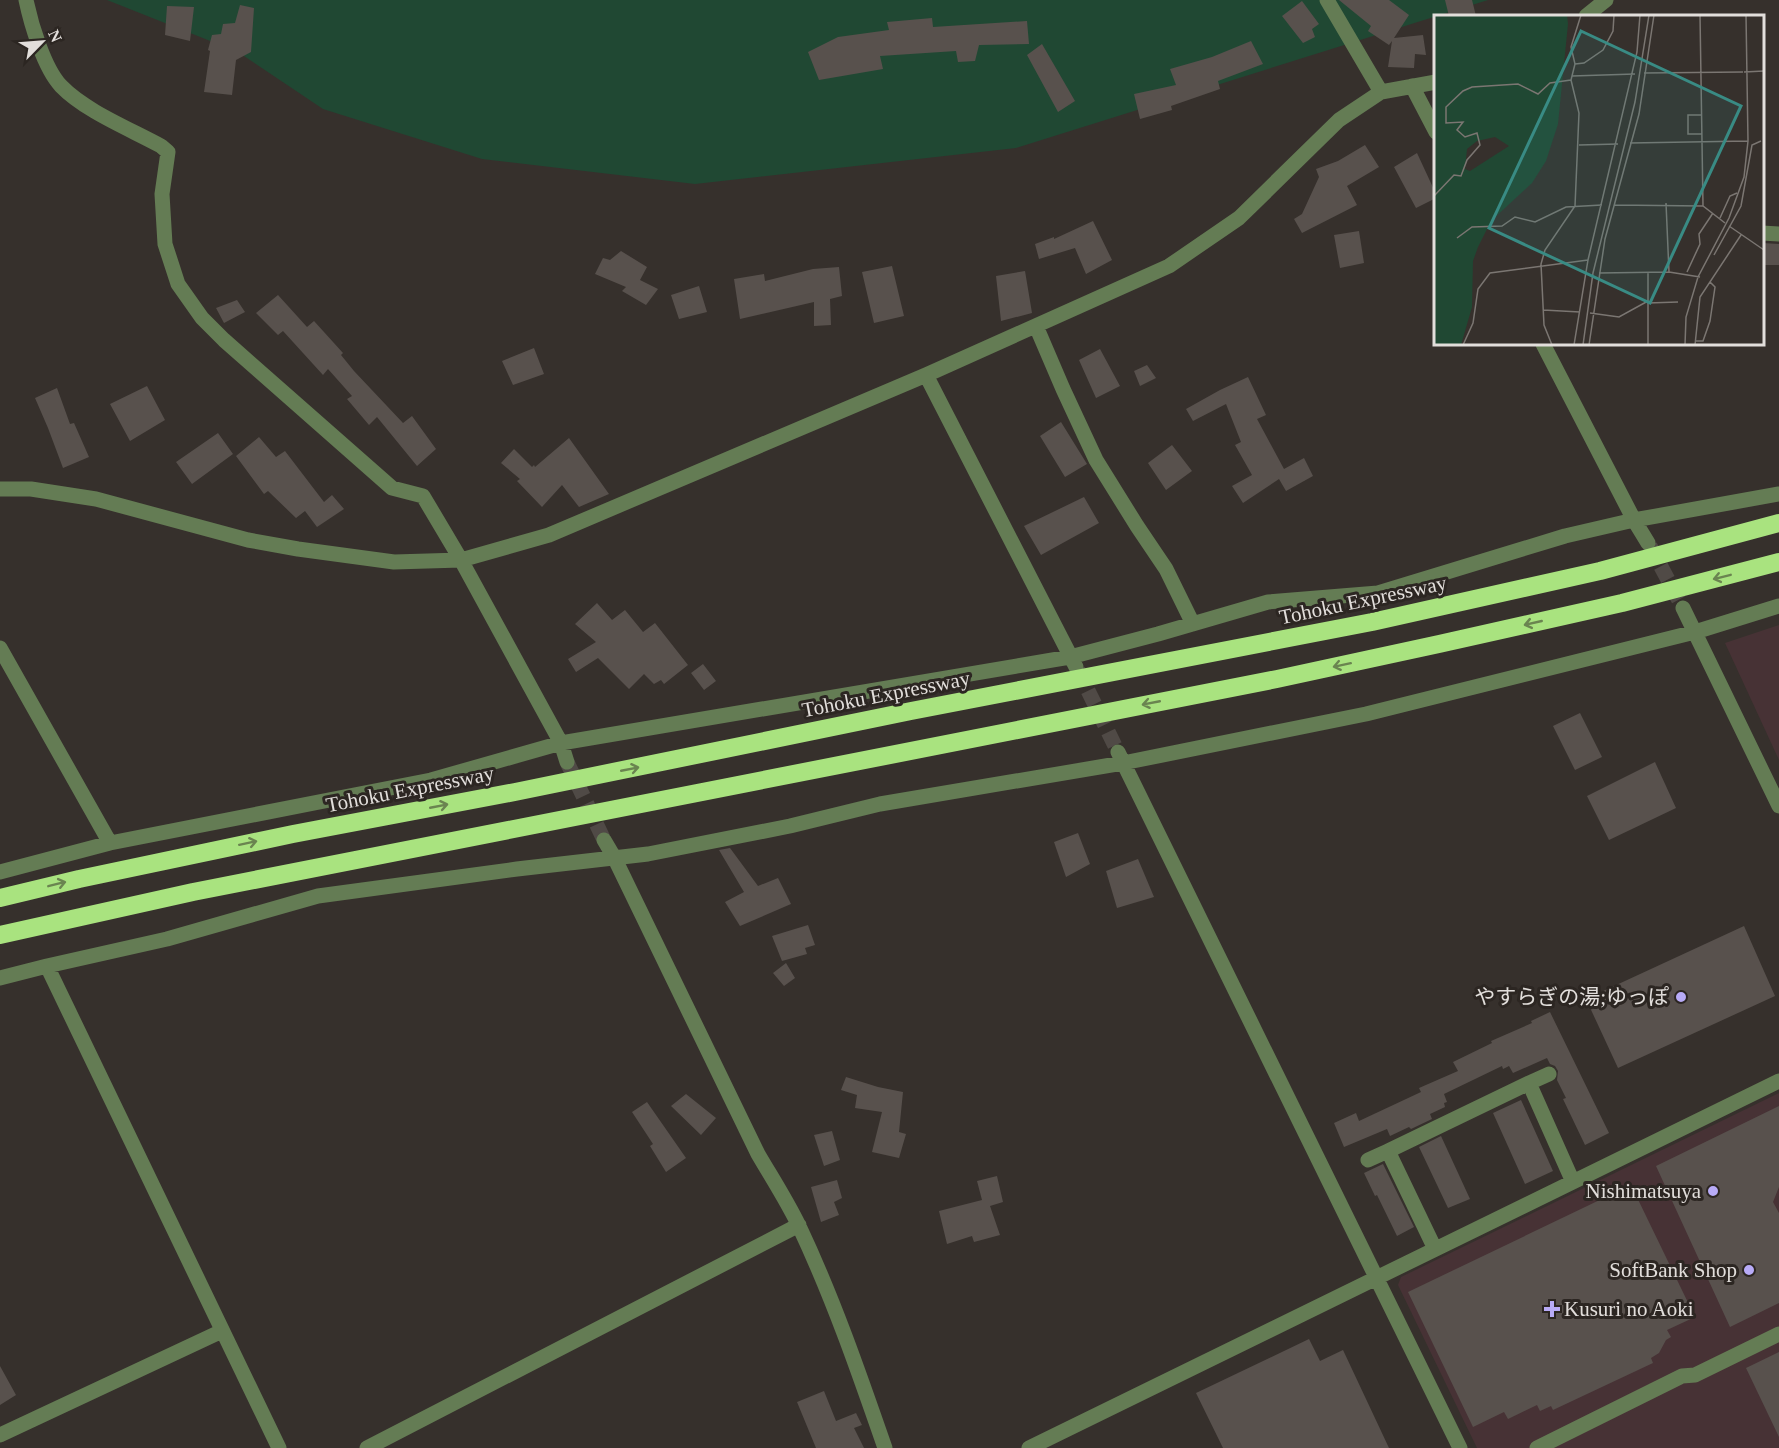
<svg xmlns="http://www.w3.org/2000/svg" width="1779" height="1448" font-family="'Times New Roman','Noto Sans JP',serif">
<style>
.commercial{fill:#473235}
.green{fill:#204833}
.building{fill:#58514d}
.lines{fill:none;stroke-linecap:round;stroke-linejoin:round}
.minor-tunnel{stroke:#504a46;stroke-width:15;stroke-dasharray:15 8;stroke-linecap:butt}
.minor{stroke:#647c54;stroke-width:15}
.highway{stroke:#a9e37f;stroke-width:18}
.oneway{stroke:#6a8450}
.poi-dot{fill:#b8abf7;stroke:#2c2622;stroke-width:2}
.labels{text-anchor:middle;stroke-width:6;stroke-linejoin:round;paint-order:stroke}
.street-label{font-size:21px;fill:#e2dedb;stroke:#2c2622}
.poi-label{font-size:21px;fill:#e2dedb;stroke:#2c2622;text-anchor:end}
.inset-road{fill:none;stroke:#7b7672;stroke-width:1.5}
.view{fill:#398b84;fill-opacity:0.15;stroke:#398b84;stroke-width:3}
.inset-edge{fill:none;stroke:#e2dedb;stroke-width:3}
</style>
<rect width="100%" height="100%" fill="#36302c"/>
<!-- commercial -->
<path class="commercial" d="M1779 625V760L1725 643Z
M1779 1093V1448H1477L1398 1285 1401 1277Z"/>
<!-- green -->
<path class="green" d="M107 0H1488L1016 148 695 184 482 159 323 109 238 52Z"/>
<!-- building -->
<path class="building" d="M1339 0H1389L1409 15 1394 38 1423 35 1426 55 1415 54 1414 68 1388 67 1392 41 1389 45 1368 31 1371 26Z
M1445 0H1472L1476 16H1449Z
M1302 1 1319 24 1312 29 1315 37 1303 43 1282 16Z
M240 5 254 8 251 52 236 60 232 95 204 92 210 51 208 50 212 35 221 34 223 24 235 23Z
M167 6 194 7 190 41 165 35Z
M932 18 933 27 1027 21 1029 44 979 45 975 61 958 62 956 51 880 56 883 69 819 80 808 52 838 37 889 30 887 22Z
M1251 41 1263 64 1218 81 1220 89 1171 106 1172 110 1140 119 1134 94 1176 85 1170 69 1212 57Z
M1042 44 1075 101 1058 112 1027 55Z
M1365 145 1379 167 1347 186 1357 205 1302 233 1294 219 1302 214 1319 177 1316 169 1338 161Z
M1417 153 1436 194V198L1416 208 1394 167Z
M1093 221 1112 260 1086 274 1075 248 1039 259 1035 244 1054 237V239Z
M1359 231 1364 263 1340 268 1334 235Z
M1762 243 1779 244V265H1762Z
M621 251 647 267 640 280 658 289 646 305 622 291 626 287 595 274 603 258 610 260Z
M892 266 904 316 874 323 862 272Z
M839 267 842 296 830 299 831 325 814 326V302L740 319 734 279 764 274 765 281 813 269Z
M1025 271 1032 313 1001 321 996 276Z
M699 286 707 312 679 319 671 295Z
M278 295 307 327 314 321 343 353 341 355 354 371 403 423 412 416 436 449 417 466 377 417 369 425 347 399 352 396 328 369 323 375 283 331 278 335 256 313Z
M237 300 245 312 224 323 216 308Z
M534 348 544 374 513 385 502 361Z
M1100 349 1120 386 1096 398 1079 360Z
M1147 365 1156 378 1140 386 1134 371Z
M1248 377 1266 415 1257 419 1284 469 1304 458 1313 476 1286 491 1279 479 1243 503 1232 486 1252 475 1235 445 1241 442 1226 404 1193 421 1186 409 1220 390Z
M147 386 165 420 130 441 110 404Z
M57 388 70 424 74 423 89 457 63 468 48 428 35 398Z
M1061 422 1087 464 1065 477 1040 436Z
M218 433 233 454 192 484 176 462Z
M259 437 276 457 285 451 324 502 332 495 344 509 317 527 305 511 296 518 268 491 264 494 236 456Z
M569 438 609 494 579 507 562 485 542 507 517 481 520 479 501 463 514 449 532 467 534 465 535 467Z
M1172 445 1192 471 1166 490 1148 463Z
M1084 497 1099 523 1041 555 1024 526Z
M597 603 612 620 625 610 643 632 655 623 688 665 664 684 661 680 654 684 644 674 629 689 598 658 576 672 568 659 596 642 575 624Z
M703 664 716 681 704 690 691 673Z
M1580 713 1602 757 1575 770 1553 726Z
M1655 762 1676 808 1609 840 1587 796Z
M1078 833 1090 864 1066 877 1054 842Z
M730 848 758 886 778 878 791 904 740 926 725 902 744 892 719 850Z
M1138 859 1154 897 1117 908 1106 871Z
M808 925 815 945 805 948 807 954 782 961 772 936Z
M1744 926 1775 996 1618 1068 1586 999Z
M786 963 795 978 784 986 773 973Z
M1550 1012 1609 1133 1585 1145 1563 1099 1566 1098 1557 1080 1558 1071 1555 1066 1550 1064 1547 1058 1513 1073 1509 1066 1503 1069 1502 1066 1444 1094 1447 1102 1444 1103 1445 1107 1430 1114 1432 1119 1411 1129 1409 1127 1390 1136 1387 1129 1344 1147 1334 1123 1356 1113 1359 1121 1421 1092 1419 1088 1458 1071 1453 1062 1492 1043 1491 1041 1532 1023 1531 1021Z
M846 1077 878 1087 903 1092 899 1132 906 1134 899 1158 872 1152 882 1112 855 1108 857 1095 841 1090Z
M686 1094 716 1118 701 1135 671 1106Z
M1521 1100 1553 1171 1525 1184 1493 1113Z
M647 1102 686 1158 666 1172 650 1146 653 1144 632 1112Z
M1779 1106V1187L1773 1202 1779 1213V1303L1730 1327 1656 1166Z
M832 1131 840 1160 824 1166 814 1135Z
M1441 1136 1470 1199 1448 1208 1419 1147Z
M1383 1164 1414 1227 1397 1236 1377 1195 1375 1196 1364 1173Z
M997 1176 1003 1202 990 1206 1000 1235 974 1242 972 1236 947 1244 939 1211 982 1200 977 1181Z
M837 1180 842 1198 834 1202 839 1215 821 1222 811 1187Z
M1631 1185 1695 1317 1667 1330 1671 1337 1666 1340 1659 1353 1651 1358 1653 1363 1553 1410 1551 1406 1540 1411 1537 1405 1508 1419 1504 1412 1473 1427 1408 1292Z
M1309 1339 1320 1361 1343 1350 1389 1448H1223L1196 1393Z
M1779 1352V1437L1746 1368Z
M0 1366 16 1395 0 1405Z
M824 1391 836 1421 856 1413 862 1425 854 1428 864 1448H816L797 1402Z"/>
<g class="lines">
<!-- minor-tunnel -->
<path class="minor-tunnel" d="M1650 546 1683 608
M1078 670 1118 752
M567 762 604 840"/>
<!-- minor -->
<path class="minor" d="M26 0C31 24 44 68 61 86 85 111 130 129 161 146L168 152 162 194 165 244 178 284 202 318 224 340 392 488 423 496 461 560 561 743 567 762
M1327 0 1381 92
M1586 16 1606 0
M1412 86 1436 132
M1762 233 1779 234
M1036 326 1063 389 1096 460 1137 526 1166 569 1193 624
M1543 344 1634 520 1648 543
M926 375 1076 667
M0 489H31L96 499 248 540 298 549 394 562 461 560 549 535 926 375 1169 266 1239 218 1339 120 1381 92 1436 82
M1683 608 1779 806
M0 648 110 843
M1118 752 1460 1448
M604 840 614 857 758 1154C772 1178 787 1201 799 1226 833 1298 859 1373 885 1448
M0 872 110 843 431 780 561 743 1070 657 1158 634 1268 602 1378 593 1565 536 1634 520 1779 494
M47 966 279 1448
M0 978 47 966 167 939 318 896 517 869 648 854 790 826 880 804 1123 763 1366 714 1695 632 1779 606
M1529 1083 1549 1074
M1368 1160 1388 1151
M1435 1249 1388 1151 1529 1083 1573 1182
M0 1435 222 1331
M367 1448 799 1225
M1029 1448 1779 1081
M1537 1448 1682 1376 1695 1375 1779 1334"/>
<!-- highway -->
<path class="highway" d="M0 898 79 879 293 834 515 792 911 711 1372 622 1600 571 1779 523
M0 935 193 892 1277 679 1439 644 1622 603 1779 562"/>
</g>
<!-- one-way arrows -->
<defs><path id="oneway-shaft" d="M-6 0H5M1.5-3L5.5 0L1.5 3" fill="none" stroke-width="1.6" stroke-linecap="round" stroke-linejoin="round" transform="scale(1.5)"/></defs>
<g class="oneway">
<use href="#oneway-shaft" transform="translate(1722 577) rotate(166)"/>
<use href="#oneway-shaft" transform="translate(1533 623) rotate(167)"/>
<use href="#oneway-shaft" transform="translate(1342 665) rotate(168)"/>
<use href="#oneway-shaft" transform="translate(1151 703) rotate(169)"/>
<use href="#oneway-shaft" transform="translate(630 769) rotate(-11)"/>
<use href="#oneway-shaft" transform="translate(439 806) rotate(-11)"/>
<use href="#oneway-shaft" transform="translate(248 843) rotate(-12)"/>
<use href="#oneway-shaft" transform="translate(57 884) rotate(-14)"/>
</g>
<!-- markers -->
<g class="poi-dot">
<circle cx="1681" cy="997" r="6"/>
<circle cx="1713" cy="1191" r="6"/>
<circle cx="1749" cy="1270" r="6"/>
<path d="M1549 1300h6v6h6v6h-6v6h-6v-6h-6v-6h6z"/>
</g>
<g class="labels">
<!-- street labels -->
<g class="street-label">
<text transform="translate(1363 600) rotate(-12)" y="7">Tohoku Expressway</text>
<text transform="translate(886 694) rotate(-11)" y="7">Tohoku Expressway</text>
<text transform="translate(410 789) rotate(-11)" y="7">Tohoku Expressway</text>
</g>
<!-- poi labels -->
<g class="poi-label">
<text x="1669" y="1004">やすらぎの湯;ゆっぽ</text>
<text x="1701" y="1198">Nishimatsuya</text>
<text x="1737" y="1277">SoftBank Shop</text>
<text x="1564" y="1316" text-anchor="start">Kusuri no Aoki</text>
</g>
</g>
<!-- overview -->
<g transform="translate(1434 15)">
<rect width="330" height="330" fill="#36302c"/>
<path d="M0 0H133L134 9 124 109 112 146 98 168 57 206 44 232 39 246 38 292 27 330H0ZM61 122 75 131 36 156 31 154 33 134 43 126Z" fill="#204833" fill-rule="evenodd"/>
<path class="inset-road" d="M266 0 269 191M141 49 150 48 169 35 179 16 180 0M310 57 330 56M210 58 309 57M138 61 201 59M267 100H254V119H268M196 128 314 126M145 130 184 129M0 181 20 160 27 161 33 145 46 130 43 118 31 122 23 115 29 107 12 108V92L29 76 38 72 84 69 104 79 116 68 137 65M180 190 269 191 291 208M286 203 296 181 303 178M295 211 330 235M23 223 38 212 68 211 81 202 101 207 132 192 168 190M280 240 307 191 318 130 327 126M214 257V330M235 257 266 262M253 257 266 229 265 219 279 198M165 258 235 257 232 188M214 288 244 287M109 295 146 297M156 298 185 302 214 286M261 326H269L276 306 281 272 276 267M29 330 39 308 44 274 56 258 154 245M118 330 110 310 107 249 111 235 141 191 145 98 137 65 141 49 137 32 147 0M140 330 154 245 203 37 206 0M149 330 159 258 201 87 215 0M155 330 171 224 205 99 220 0M251 330 252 302 264 262 295 203 310 162 314 126 312 0M261 330 266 282 307 220"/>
<path class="view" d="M147 16 307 91 216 288 55 213Z"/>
<rect width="330" height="330" class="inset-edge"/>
</g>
<!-- north arrow -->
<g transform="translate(42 42) rotate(65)" stroke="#2c2622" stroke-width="4.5" paint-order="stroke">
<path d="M0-4.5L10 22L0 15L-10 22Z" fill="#e2dedb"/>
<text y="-9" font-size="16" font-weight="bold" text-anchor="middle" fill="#e2dedb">N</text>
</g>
</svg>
